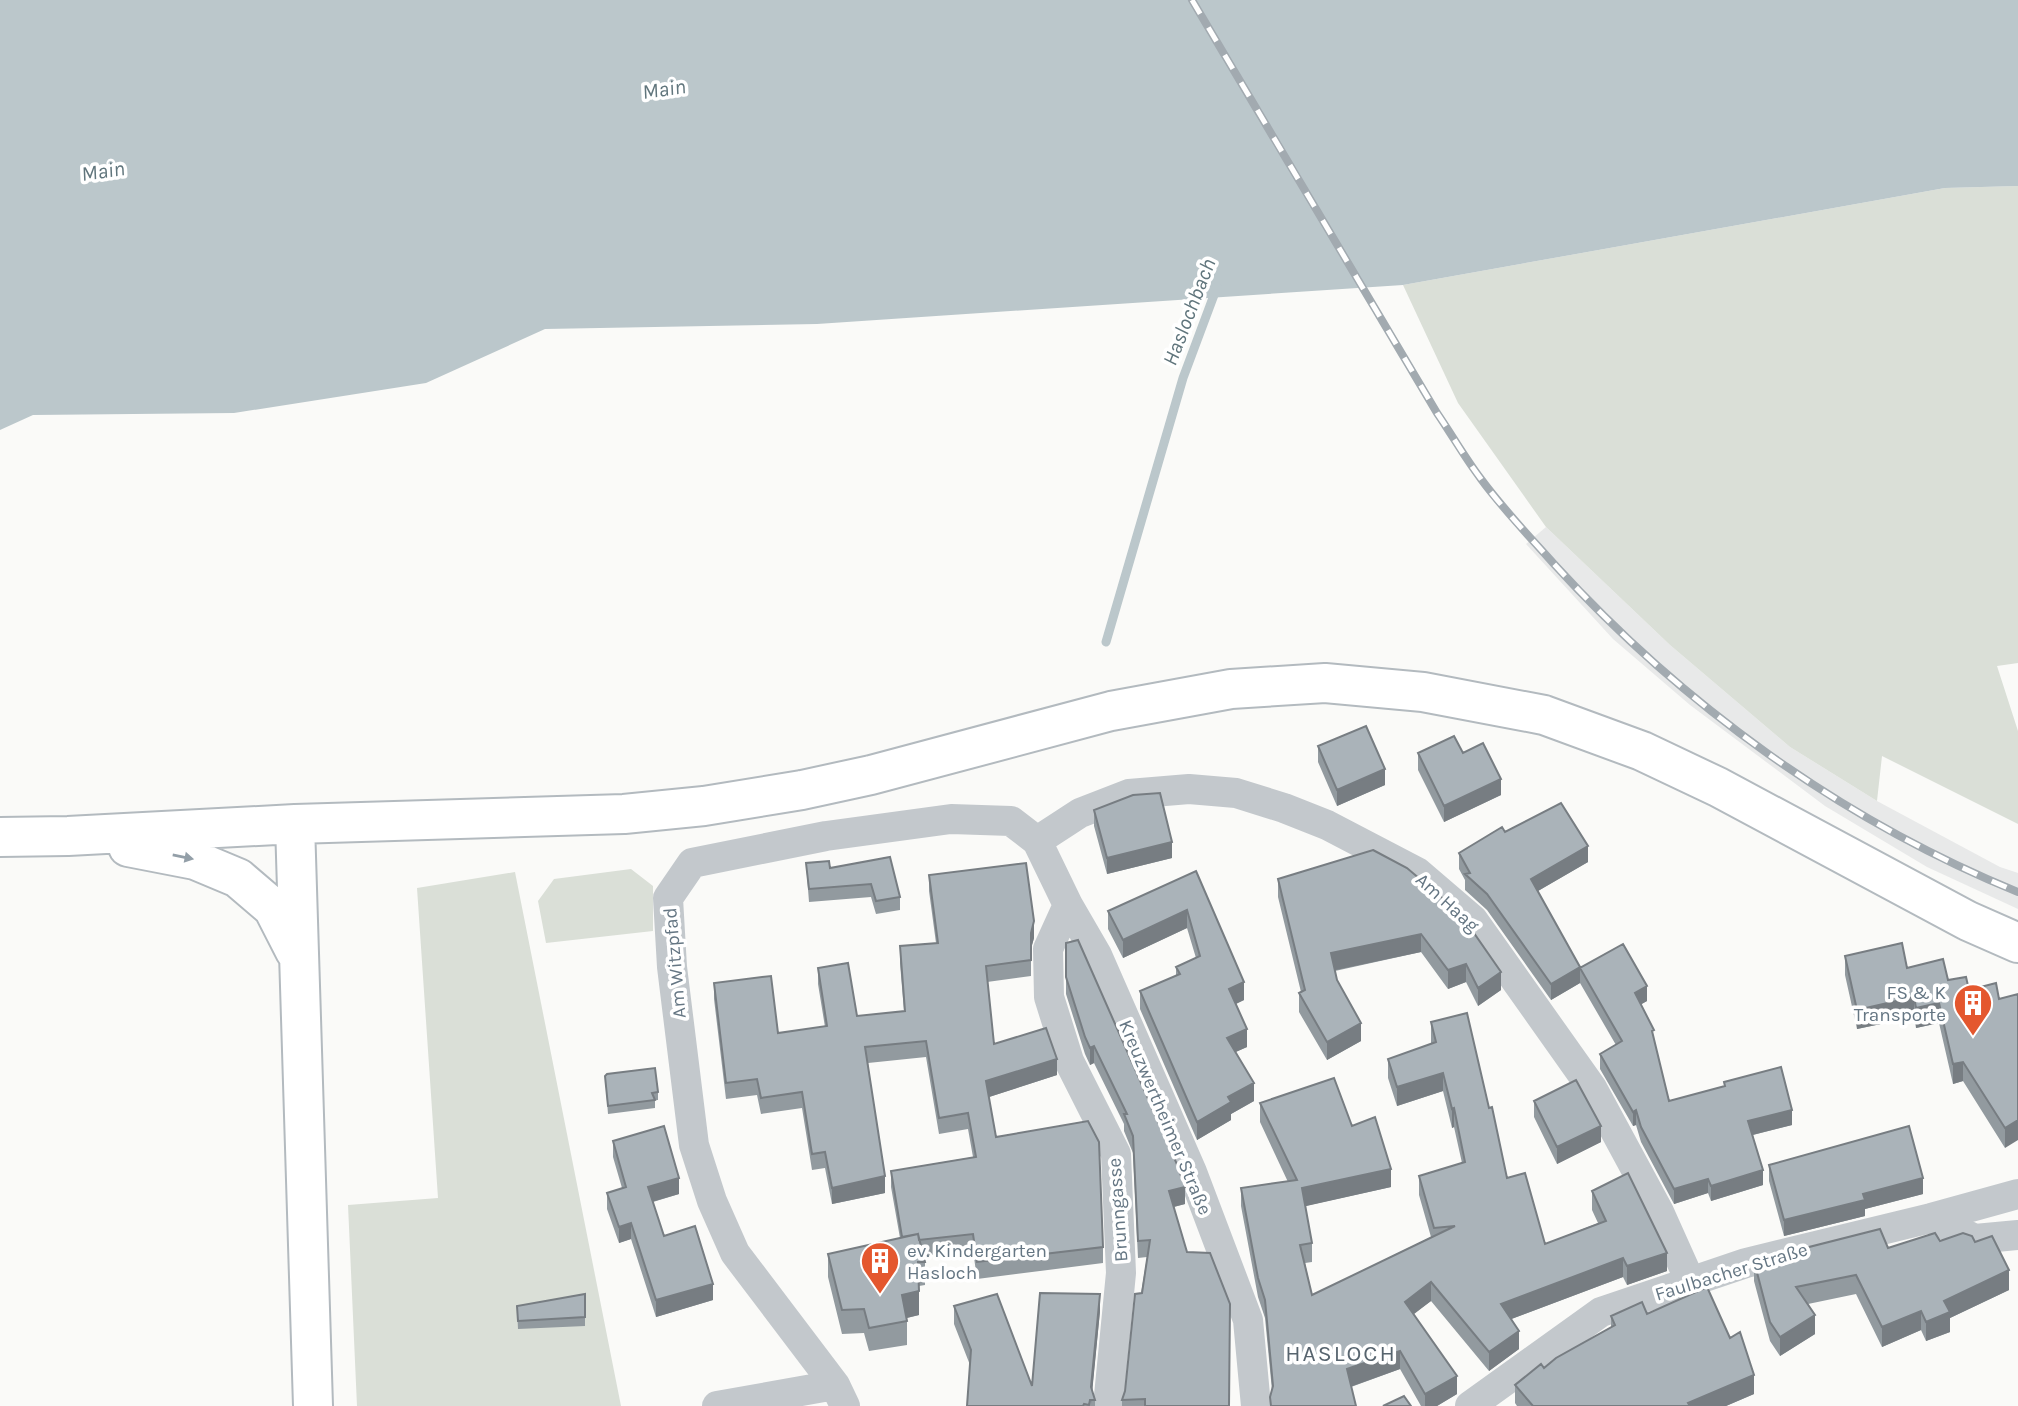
<svg xmlns="http://www.w3.org/2000/svg" width="2018" height="1406" font-family="Karla,sans-serif">
<style>
.built{fill:#e8e9e9}
.green{fill:#dadfd7}
.water{fill:#bbc7cb}
.lines{fill:none;stroke-linecap:round;stroke-linejoin:round}
.stream{stroke:#bbc7cb;stroke-width:9}
.secondary-casing{stroke:#b3babf;stroke-width:42}
.minor{stroke:#c3c8cc;stroke-width:30}
.secondary{stroke:#fff;stroke-width:38}
.rail-casing{stroke:#a2aab0;stroke-width:8}
.rail{stroke:#fff;stroke-width:5;stroke-dasharray:16;stroke-linecap:butt}
.wall{fill:#929a9f}
.shaded-wall{fill:#777d82}
.building{fill:#aab3b9;stroke:#777d82;stroke-width:2}
.oneway{fill:#939fa8}
.labels{text-anchor:middle;stroke-width:7;stroke-linejoin:round;paint-order:stroke}
.street-label{font-size:19px;fill:#657683;stroke:#fff}
.poi-label{font-size:19px;fill:#657683;stroke:#fff;text-anchor:end}
.water-label{font-size:21px;font-style:italic;fill:#60757c;stroke:#fff}
.quarter-label{font-size:23px;letter-spacing:2px;fill:#57646e;stroke:#fff}
</style>
<rect width="100%" height="100%" fill="#fafaf8"/>
<!-- built -->
<path class="built" d="M1546 527 1670 645 1790 747 1877 801 2000 867 2018 873V909L1927 867 1825 806 1690 705 1613 639 1526 544Z"/>
<!-- green -->
<path class="green" d="M2018 186V663L1997 666 2018 731V824L1882 756 1877 801 1790 747 1670 645 1546 527 1458 403 1403 285 1945 188Z
M631 869 653 886V931L546 943 538 901 554 879Z
M515 872 621 1406H357L348 1205 438 1198 417 888Z"/>
<!-- water -->
<path class="water" d="M0 0H2018V186L1945 188 1403 285 817 324 545 329 426 383 234 413 33 415 0 430Z"/>
<g class="lines">
<!-- stream -->
<path class="stream" d="M1106 642 1183 378 1217 287"/>
<!-- secondary casing -->
<g class="secondary-casing">
<path id="secondary" d="M295 824 313 1406
M0 837 68 836 295 824 624 814 704 806 802 790 871 775 1111 711 1231 689 1325 683 1423 692 1544 715 1642 751 1718 787 1968 921 2018 943
M128 847 195 860 238 878 273 908 295 951"/>
</g>
<!-- minor -->
<path class="minor" d="M1037 841 1080 813 1129 794 1189 789 1236 793 1284 808 1327 825 1417 872 1473 920 1592 1088 1659 1212 1690 1281
M1068 905 1048 949 1049 997 1069 1061 1116 1154 1121 1273 1108 1406
M1931 1218 1975 1239 2018 1235
M717 1406 835 1385
M845 1406 835 1385 735 1253 712 1201 694 1145 672 967 668 898 692 863 826 836 951 819 1011 821 1037 841 1068 905 1097 955 1192 1172 1248 1320 1256 1406
M1470 1406 1601 1312 1746 1263 1931 1218 2018 1194"/>
<!-- secondary -->
<use href="#secondary" class="secondary"/>
<!-- rail casing -->
<g class="rail-casing">
<path id="rail" d="M1192 0 1437 413C1452 435 1465 458 1481 479 1503 509 1529 536 1554 564 1682 704 1841 820 2018 892"/>
</g>
<!-- rail -->
<use href="#rail" class="rail"/>
</g>
<!-- wall -->
<path class="wall" d="M1318 746 1385 785 1337 806 1318 762Z
M1418 753H1463L1501 795 1444 822 1418 770Z
M1094 810 1172 858 1107 874 1094 826Z
M1505 832 1588 862 1538 891 1580 968 1647 1001 1641 1004 1654 1040 1669 1101 1724 1086V1082L1792 1125 1753 1135 1763 1185 1711 1201 1708 1193 1674 1204 1641 1142 1636 1125 1633 1126 1600 1069V1054L1616 1045 1580 983 1551 1000 1487 910 1465 890V880L1459 869V853Z
M1373 850 1501 990 1478 1006 1466 982 1448 989 1421 952 1335 971 1337 980 1361 1041 1327 1060 1299 1012V993L1301 992 1278 897V879Z
M890 857 900 897V910L876 914 871 897 809 902 806 863 830 868Z
M1196 871 1244 1000 1236 1004 1247 1047 1235 1052 1254 1101 1231 1114V1120L1197 1140 1140 1009V991L1176 976V967L1196 958 1187 928 1123 958 1108 929V911Z
M929 875 1034 938 1031 948V976L987 982 994 1044 1057 1075 989 1097 996 1137 1103 1247V1263L977 1279 973 1250 923 1256 925 1262V1285L919 1286V1315L907 1318V1345L869 1351 864 1333 842 1334 828 1277V1254L900 1238 891 1187V1171L973 1157 968 1129 939 1134 926 1057 868 1063 885 1193 832 1204 825 1168 812 1170 802 1108 761 1114 757 1095 726 1099 714 999V983L778 1033 825 1027 818 984V968L857 1016 904 1011 900 963V946L936 943 929 891Z
M1066 943 1185 1204 1174 1207 1229 1406H1122V1400L1125 1391 1147 1257 1138 1258 1133 1153 1124 1131V1124L1094 1063 1090 1065 1085 1054 1066 994Z
M1845 956 1907 968 1948 980 1969 990 1999 999 2018 994 2005 1148 1963 1081 1953 1084 1939 1023 1916 1028 1914 1017 1857 1029 1845 975Z
M1431 1022 1489 1108 1507 1178 1545 1244 1598 1223 1592 1210V1191L1667 1271 1627 1285 1623 1277 1511 1319 1519 1349 1489 1371 1431 1301 1413 1314 1457 1394 1437 1406H1421L1400 1369 1351 1387 1356 1406H1270V1397L1272 1390 1265 1318 1258 1297 1241 1206V1188L1288 1182 1260 1122V1103L1352 1126 1391 1187 1305 1206 1312 1243V1262L1305 1263 1312 1295 1431 1237 1419 1195V1176L1462 1163 1454 1127 1452 1128 1443 1091 1397 1106 1388 1078V1059L1431 1044Z
M605 1076 658 1092V1100H655V1108L608 1114Z
M1534 1101 1601 1142 1557 1164 1534 1117Z
M613 1141 679 1194 653 1202 664 1236 713 1300 656 1317 631 1239 619 1243 607 1209V1193L622 1188 613 1157Z
M1769 1165 1923 1194 1865 1209V1216L1784 1236 1769 1181Z
M1940 1241 1975 1242 2009 1290 1950 1318V1332L1926 1341 1921 1330 1882 1347 1856 1294 1808 1304 1815 1334 1780 1356 1770 1341 1754 1281V1261L1888 1248Z
M585 1294V1326L518 1329 517 1306Z
M954 1306 1032 1386 1100 1311 1092 1391 1095 1400V1406H967L970 1365 954 1324Z
M1647 1314 1754 1394 1726 1406H1517L1515 1403V1385L1611 1328V1316Z"/>
<!-- shaded-wall -->
<path class="shaded-wall" d="M1385 769V785L1337 806V790Z
M1501 779V795L1444 822V806Z
M1172 842V858L1107 874V858Z
M1588 846V862L1531 895V879Z
M1187 910V928L1123 958V940Z
M1034 921V938L1031 949V933Z
M1421 934V952L1331 971V953Z
M1466 964V982L1448 989V970Z
M1580 967V983L1551 1000V984Z
M1501 972V990L1478 1006V988Z
M1244 982V1000L1229 1007V989Z
M1647 986V1001L1635 1008V993Z
M1914 997V1017L1857 1029V1010Z
M1939 1003V1023L1916 1028V1008Z
M1361 1023V1041L1327 1060V1042Z
M1247 1029V1047L1227 1056V1038Z
M1094 1046V1063L1090 1065V1048Z
M1057 1059V1075L986 1098V1081Z
M1963 1062V1081L1953 1084V1064Z
M1443 1073V1091L1397 1106V1087Z
M1254 1083V1101L1231 1114V1120L1197 1140V1122L1228 1097Z
M1454 1108V1127L1452 1128V1109Z
M1636 1110V1125L1633 1126V1112Z
M1792 1110V1125L1748 1136V1121Z
M2018 1120V1140L2005 1148V1128Z
M1601 1126V1142L1557 1164V1147Z
M1391 1169V1187L1302 1207V1188Z
M1763 1170V1185L1711 1201V1186Z
M885 1176V1193L832 1204V1188Z
M679 1178V1194L648 1203V1187Z
M1923 1178V1194L1865 1209V1216L1784 1236V1220L1863 1194Z
M1708 1179V1193L1674 1204V1189Z
M1185 1187V1204L1169 1208V1191Z
M631 1223V1239L619 1243V1227Z
M1667 1253V1271L1627 1285V1266Z
M1623 1258V1277L1501 1323V1304Z
M2009 1270V1290L1950 1318V1332L1926 1341V1322L1944 1301Z
M1431 1282V1301L1405 1321V1302Z
M713 1284V1300L656 1317V1300Z
M919 1291V1315L902 1319V1295Z
M1100 1294V1311L1091 1404V1387Z
M1921 1311V1330L1882 1347V1327Z
M1815 1315V1334L1780 1356V1337Z
M1519 1331V1349L1489 1371V1352Z
M1400 1351V1369L1347 1388V1369Z
M1754 1375V1394L1726 1406H1688V1403Z
M1457 1376V1394L1437 1406H1425V1394Z"/>
<!-- building -->
<path class="building" d="M1366 726 1385 769 1337 790 1318 746Z
M1454 736 1463 753 1483 743 1501 779 1444 806 1418 753Z
M1160 793 1172 842 1107 858 1094 810 1133 795Z
M1561 803 1588 846 1531 879 1580 967 1551 984 1487 894 1465 874 1470 873 1459 853 1502 827 1505 832Z
M1373 850 1407 868 1460 913 1501 972 1478 988 1466 964 1448 970 1421 934 1331 953 1337 980 1361 1023 1327 1042 1299 993 1305 990 1278 879Z
M890 857 900 897 876 901 871 884 809 889 806 863 829 861 830 868Z
M1026 863 1034 921 1031 933V960L986 966 994 1044 1046 1028 1057 1059 986 1081 996 1137 1088 1121 1099 1142 1103 1247 977 1262 973 1234 919 1240 918 1234 902 1237 891 1171 976 1157 968 1113 939 1118 926 1041 865 1047 885 1176 832 1188 825 1152 812 1154 802 1092 761 1098 757 1079 726 1083 714 983 771 976 778 1033 827 1026 818 968 848 963 857 1016 905 1011 900 946 938 943 929 875Z
M1196 871 1244 982 1229 989 1247 1029 1227 1038 1254 1083 1228 1097 1231 1102 1197 1122 1140 991 1180 974 1176 967 1200 956 1187 910 1123 940 1108 911Z
M1078 940 1176 1162 1185 1187 1169 1191 1187 1252 1210 1253 1230 1304 1229 1406H1145V1399L1122 1400 1125 1391 1135 1294 1142 1293 1150 1240 1138 1241 1133 1136 1124 1114H1127L1094 1046 1090 1048 1085 1037 1066 977V943Z
M1902 943 1907 968 1943 959 1948 980 1966 977 1969 990 1996 983 1999 999 2018 994V1120L2005 1128 1963 1062 1953 1064 1939 1003 1916 1008 1914 997 1857 1010 1845 956Z
M1623 944 1647 986 1635 993 1654 1030 1652 1031 1669 1101 1725 1086 1724 1082 1781 1067 1792 1110 1748 1121 1763 1170 1711 1186 1708 1179 1674 1189 1641 1127 1636 1110 1633 1112 1600 1054 1622 1041 1580 968Z
M1467 1013 1489 1108 1492 1107 1507 1178 1525 1173 1545 1244 1606 1221 1592 1191 1628 1173 1667 1253 1627 1266 1623 1258 1501 1304 1519 1331 1489 1352 1431 1282 1405 1302 1457 1376 1425 1394 1400 1351 1347 1369 1356 1406H1271L1270 1397 1273 1386 1265 1300 1258 1278 1241 1188 1297 1180 1260 1103 1334 1078 1352 1126 1375 1117 1391 1169 1302 1188 1312 1243 1300 1245 1312 1295 1455 1226 1434 1228 1419 1176 1465 1162 1454 1108 1452 1109 1443 1073 1397 1087 1388 1059 1436 1042 1431 1022Z
M655 1068 658 1092 652 1093 655 1100 608 1106 605 1076 607 1074Z
M1576 1080 1601 1126 1557 1147 1534 1101Z
M664 1126 679 1178 648 1187 664 1236 695 1226 713 1284 656 1300 631 1223 619 1227 607 1193 626 1187 613 1141Z
M1909 1126 1923 1178 1863 1194 1865 1200 1784 1220 1769 1165Z
M1880 1229 1888 1248 1935 1233 1940 1241 1963 1233 1972 1236 1975 1242 1992 1236 2009 1270 1944 1301 1950 1312 1926 1322 1921 1311 1882 1327 1856 1275 1796 1287 1815 1315 1780 1337 1770 1322 1754 1261Z
M918 1234 925 1262H918L919 1291 902 1295 907 1321 869 1328 864 1309 842 1310 828 1254Z
M1707 1287 1730 1338 1740 1332 1754 1375 1688 1403 1690 1406H1533L1515 1385 1541 1364 1544 1368 1556 1358 1615 1325 1611 1316 1642 1302 1647 1314Z
M1040 1293 1100 1294 1091 1387 1095 1400H1090L1089 1405 1084 1404 1083 1406H967L971 1350 954 1306 997 1294 1032 1386Z
M585 1294V1317L518 1321 517 1306Z
M1404 1396 1411 1406H1383Z"/>
<!-- one-way arrows -->
<defs><path id="oneway-solid" d="M-6-.8H1V-3.2L6.5 0L1 3.2V.8H-6Z" transform="scale(1.75)"/></defs>
<use class="oneway" href="#oneway-solid" transform="translate(183 857) rotate(11)"/>
<!-- icons -->
<defs>
<g id="building-pin" transform="scale(2.0125)"><path d="M0 17L-7.5 6A9.5 9.5 0 1 1 7.5 6Z" fill="#e4572e" stroke="#fff"/><path d="M-4-6H4V6H1V3H-1V6H-4ZM-2.5-4.3h1.7v1.8h-1.7ZM.8-4.3h1.7v1.8H.8ZM-2.5-1h1.7V.8h-1.7ZM.8-1h1.7V.8H.8Z" fill="#fff"/></g>
</defs>
<g fill-rule="evenodd">
<use href="#building-pin" x="1973" y="1003"/>
<use href="#building-pin" x="880" y="1261"/>
</g>
<g class="labels">
<!-- street labels -->
<g class="street-label">
<text transform="translate(1448 902) rotate(42)" y="7">Am Haag</text>
<text transform="translate(674 963) rotate(-95)" y="7">Am Witzpfad</text>
<text transform="translate(1166 1117) rotate(67)" y="7">Kreuzwertheimer Straße</text>
<text transform="translate(1117 1210) rotate(-94)" y="7">Brunngasse</text>
<text transform="translate(1731 1271) rotate(-17)" y="7">Faulbacher Straße</text>
</g>
<!-- poi labels -->
<g class="poi-label">
<text x="1946" y="999">FS &amp; K<tspan x="1946" dy="22">Transporte</tspan></text>
<text x="907" y="1257" text-anchor="start">ev. Kindergarten<tspan x="907" dy="22">Hasloch</tspan></text>
</g>
<!-- water labels -->
<g class="water-label">
<text transform="translate(664 89) rotate(-8)" y="7">Main</text>
<text transform="translate(103 171) rotate(-8)" y="7">Main</text>
<text transform="translate(1189 312) rotate(-69)" y="7">Haslochbach</text>
</g>
<!-- quarter labels -->
<g class="quarter-label">
<text x="1341" y="1361">HASLOCH</text>
</g>
</g>
</svg>
